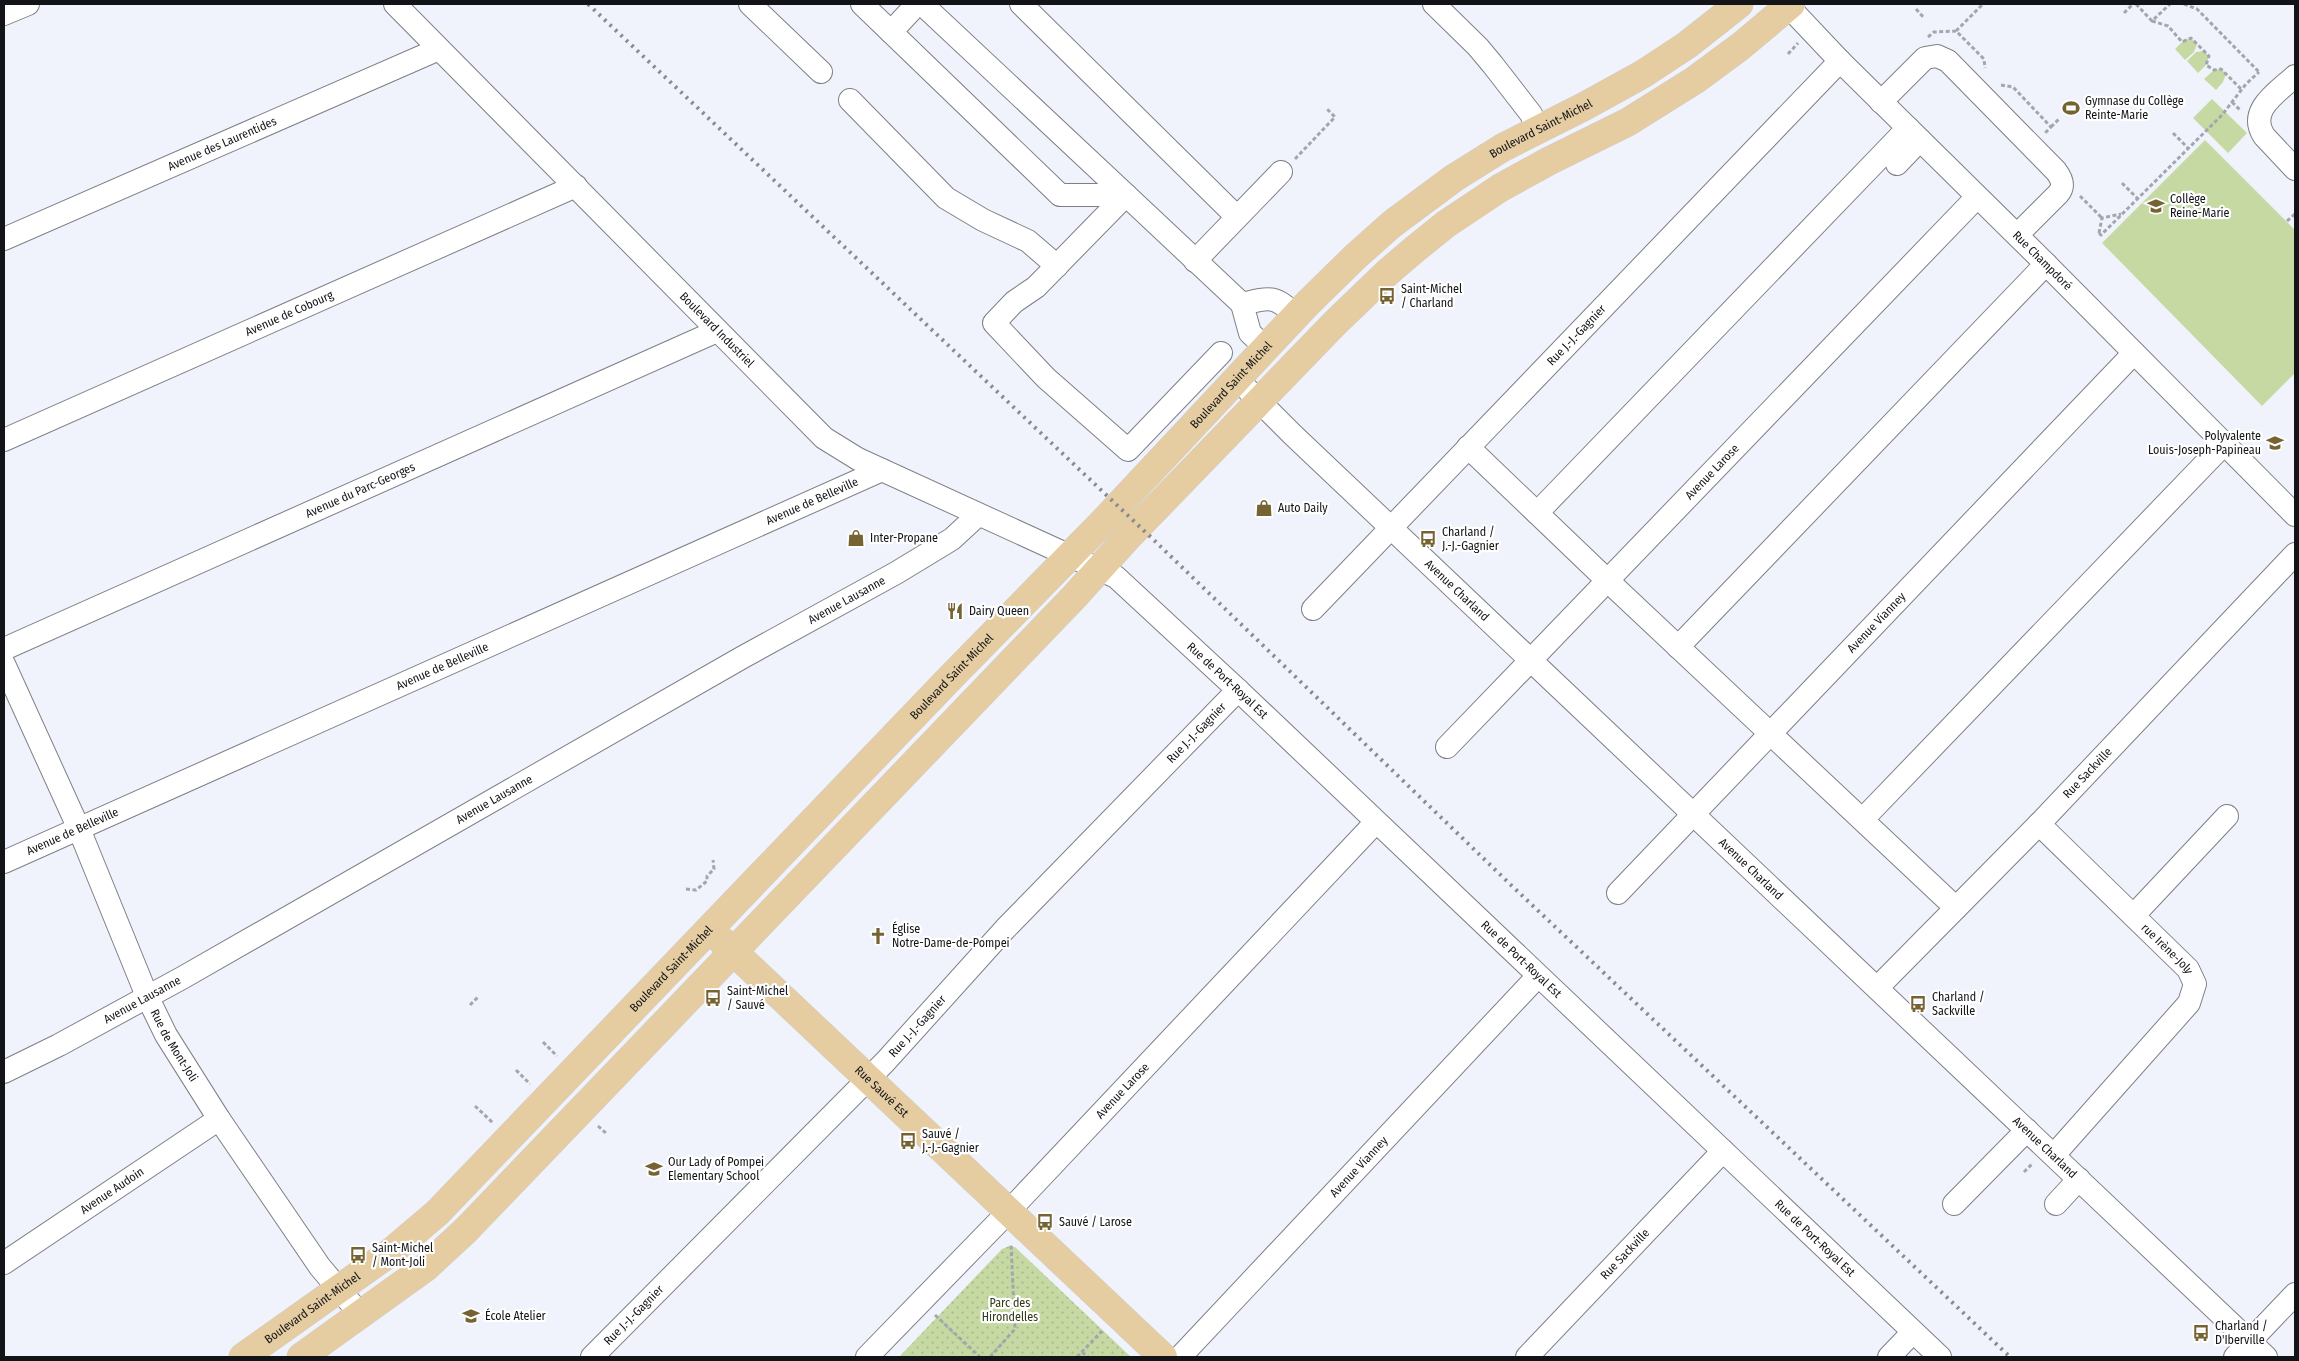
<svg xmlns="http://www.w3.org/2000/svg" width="2299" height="1361" font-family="'Fira Sans Condensed',sans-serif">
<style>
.park{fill:url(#park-dots)}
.pitch{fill:#c6d9a3}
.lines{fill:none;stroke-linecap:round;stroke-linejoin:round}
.minor-casing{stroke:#7e8088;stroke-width:24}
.major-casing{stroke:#d0d0d1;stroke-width:29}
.path{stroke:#a4a6ad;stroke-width:3;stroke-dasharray:4 2.5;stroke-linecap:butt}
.minor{stroke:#fff;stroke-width:22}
.major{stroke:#e5cca1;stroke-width:28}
.rail{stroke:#898b91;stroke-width:4;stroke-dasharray:2.5 5;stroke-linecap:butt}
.labels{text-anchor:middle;stroke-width:4.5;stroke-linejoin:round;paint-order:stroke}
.poi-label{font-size:12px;fill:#131417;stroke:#fff;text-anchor:start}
.street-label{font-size:12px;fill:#131417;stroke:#fff}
.park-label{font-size:12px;fill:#303b16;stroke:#fff}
</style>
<defs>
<pattern id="park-dots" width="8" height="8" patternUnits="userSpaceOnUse" patternTransform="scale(1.25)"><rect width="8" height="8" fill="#c6d9a3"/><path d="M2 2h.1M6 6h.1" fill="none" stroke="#a9b98c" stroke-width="1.8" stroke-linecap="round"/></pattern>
</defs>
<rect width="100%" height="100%" fill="#f1f3fc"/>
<!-- park -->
<path class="park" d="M1009 1246 1015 1247 1131 1357H899L1002 1249Z"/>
<!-- pitch -->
<path class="pitch" d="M2191 38 2197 44 2194 52 2185 60 2175 49 2184 40Z
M2204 51 2209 56 2206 65 2198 73 2187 61 2196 52Z
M2221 69 2226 74 2223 82 2216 90 2204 79 2214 70Z
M2212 99 2247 133 2228 153 2193 118Z
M2205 140 2295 230V373L2262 406 2102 243Z"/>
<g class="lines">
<!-- minor casing -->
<g class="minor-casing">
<g id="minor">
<path id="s1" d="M395 4 824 438 858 459 1116 577 1238 690 1940 1357"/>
<path d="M750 4 821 72"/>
<path d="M862 4 1060 195H1126L1242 304 1250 333 1266 348"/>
<path d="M922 4 1126 195 1036 287 1014 302 994 323 1046 378 1128 450 1221 353"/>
<path d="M1021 4 1237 217"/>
<path d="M1434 4 1478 47 1493 65 1531 114 1538 130"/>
<path id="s2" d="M1788 6 1840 61 2046 264 2295 515"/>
<path d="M4 14 28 4"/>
<path d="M891 32 917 4"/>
<path d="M2295 76C2278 92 2247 110 2264 136L2295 169"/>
<path d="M850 100 946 198 983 220 1028 241 1057 266"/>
<path d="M1881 102 1925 58 1937 56 1948 61 2056 171C2062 179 2065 186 2058 194L2017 235"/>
<path d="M1897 164 1920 140"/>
<path id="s3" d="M4 239 439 49"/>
<path d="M1195 261 1281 172"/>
<path d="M1242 304C1270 297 1275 295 1296 316"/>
<path id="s4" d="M1237 379 1293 435 2266 1357"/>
<path id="s5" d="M4 440 576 186"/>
<path d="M1468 447 1608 581 1956 908"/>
<path d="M1537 513 1908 128"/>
<path id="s6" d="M1313 609 1840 61"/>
<path d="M1678 647 2046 264"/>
<path id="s7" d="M4 649 717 331"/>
<path id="s8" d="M4 664 79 829 147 996 166 1035 219 1119 320 1267 361 1315"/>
<path id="s9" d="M1447 747 1977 197"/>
<path d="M1863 819 2225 443"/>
<path id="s10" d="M2039 824 2188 969 2195 984 2189 1003 2054 1155"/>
<path id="s11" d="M4 862 882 470"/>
<path id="s12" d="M1618 893 2134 353"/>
<path d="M2134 915 2227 816"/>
<path id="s13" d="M1877 988 2039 824 2295 554"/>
<path id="s14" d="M4 1072 59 1045 182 978 743 657 896 573 952 539 978 515"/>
<path d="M1954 1204 2027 1130"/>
<path d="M2056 1204 2079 1179"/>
<path id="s15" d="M4 1263 219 1119"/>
<path id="s16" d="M592 1357 885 1062 1005 929 1238 690"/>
<path id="s17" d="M867 1357 1009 1211 1376 822"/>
<path id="s18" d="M1180 1357 1538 976"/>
<path id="s19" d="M1527 1357 1723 1151"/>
<path d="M1889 1357 1913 1332"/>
<path d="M2235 1357 2295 1294"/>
</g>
</g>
<!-- major casing -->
<g class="major-casing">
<g id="major">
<path id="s20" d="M721 940 1163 1357"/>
<path id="s21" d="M243 1357 391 1252 437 1213 952 676 1102 523 1304 307 1356 256 1392 224 1454 178 1502 148 1585 106 1643 74 1687 45 1739 4"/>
<path d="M301 1357 425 1268 466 1230 1074 597 1127 538 1335 323 1388 272 1415 249 1446 224 1500 188 1549 161 1628 122 1695 80 1741 46 1791 4"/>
</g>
</g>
<!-- path -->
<path class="path" d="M2136 4 2152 21 2170 4
M2184 4 2197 9 2260 73
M1916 9 1924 18
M2124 13 2133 4
M2152 21 2168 26 2182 42 2191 38 2209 56 2206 65 2214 70 2221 69 2242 90
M1956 31 1983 4
M1928 37 1934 32 1956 31 1984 59 1985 68
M1788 54 1798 43
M2001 85 2013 87 2051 127 2045 133
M2232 102 2240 110
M2051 127 2060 118
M2173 133 2188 148
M1295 159 1335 117 1327 109
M2122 183 2137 198
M2080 196 2102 218
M2287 221 2295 214
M2099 233 2101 235 2222 115 2246 84 2259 72
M2099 233 2102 218 2121 214
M686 889 696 890 707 881V876L714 869 713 860
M470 1005 478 997
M543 1042 557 1056
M516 1070 530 1084
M475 1106 493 1123
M598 1126 607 1134
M2024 1172 2033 1163
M935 1315 980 1357
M1082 1352 1088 1357
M990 1357 1015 1329 1011 1245
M1077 1357 1102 1331"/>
<!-- minor -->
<use href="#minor" class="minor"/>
<!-- major -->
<use href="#major" class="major"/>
<!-- rail -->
<path class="rail" d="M588 4 1158 544 1512 886 2010 1357"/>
</g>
<!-- icons -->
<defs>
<g id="stadium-bare" transform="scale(1.35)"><path d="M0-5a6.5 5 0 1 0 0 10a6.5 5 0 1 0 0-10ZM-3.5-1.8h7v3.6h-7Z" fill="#756432" stroke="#fff" stroke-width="2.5" paint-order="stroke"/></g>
<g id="school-bare" transform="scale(1.35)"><path d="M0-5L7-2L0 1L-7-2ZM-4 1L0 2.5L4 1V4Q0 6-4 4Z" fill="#756432" stroke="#fff" stroke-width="2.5" paint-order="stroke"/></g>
<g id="bus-bare" transform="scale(1.35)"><path d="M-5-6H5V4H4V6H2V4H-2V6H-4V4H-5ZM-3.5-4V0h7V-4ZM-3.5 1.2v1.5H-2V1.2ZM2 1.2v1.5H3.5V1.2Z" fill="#756432" stroke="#fff" stroke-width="2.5" paint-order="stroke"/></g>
<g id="shop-bare" transform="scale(1.35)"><path d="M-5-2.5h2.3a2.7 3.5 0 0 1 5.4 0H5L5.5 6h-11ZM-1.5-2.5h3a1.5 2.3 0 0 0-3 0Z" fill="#756432" stroke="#fff" stroke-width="2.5" paint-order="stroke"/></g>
<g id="restaurant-bare" transform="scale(1.35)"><path d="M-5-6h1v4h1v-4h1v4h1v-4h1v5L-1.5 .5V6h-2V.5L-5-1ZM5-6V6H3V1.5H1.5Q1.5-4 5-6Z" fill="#756432" stroke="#fff" stroke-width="2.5" paint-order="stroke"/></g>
<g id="church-bare" transform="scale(1.35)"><path d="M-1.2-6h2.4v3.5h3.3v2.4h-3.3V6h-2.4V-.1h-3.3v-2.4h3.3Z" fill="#756432" stroke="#fff" stroke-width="2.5" paint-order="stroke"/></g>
</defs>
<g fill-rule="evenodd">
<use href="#stadium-bare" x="2071" y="108"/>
<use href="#school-bare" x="2156" y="206"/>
<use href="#bus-bare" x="1387" y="296"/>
<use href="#school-bare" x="2275" y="443"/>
<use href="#shop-bare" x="1264" y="508"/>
<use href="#shop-bare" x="856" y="538"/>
<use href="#bus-bare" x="1428" y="539"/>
<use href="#restaurant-bare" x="955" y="611"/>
<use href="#church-bare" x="878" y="936"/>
<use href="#bus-bare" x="713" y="998"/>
<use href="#bus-bare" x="1918" y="1004"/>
<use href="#bus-bare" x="908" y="1141"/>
<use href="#school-bare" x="654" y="1169"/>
<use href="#bus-bare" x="1045" y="1222"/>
<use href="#bus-bare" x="358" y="1255"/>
<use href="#school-bare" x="471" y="1316"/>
<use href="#bus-bare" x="2201" y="1333"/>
</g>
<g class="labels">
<!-- poi labels -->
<g class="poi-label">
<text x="2085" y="105">Gymnase du Collège<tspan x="2085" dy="14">Reinte-Marie</tspan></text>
<text x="2170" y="203">Collège<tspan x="2170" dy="14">Reine-Marie</tspan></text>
<text x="1401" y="293">Saint-Michel<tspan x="1401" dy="14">/ Charland</tspan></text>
<text x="2261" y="440" text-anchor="end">Polyvalente<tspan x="2261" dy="14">Louis-Joseph-Papineau</tspan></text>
<text x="1278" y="512">Auto Daily</text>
<text x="1442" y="536">Charland /<tspan x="1442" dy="14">J.-J.-Gagnier</tspan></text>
<text x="870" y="542">Inter-Propane</text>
<text x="969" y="615">Dairy Queen</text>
<text x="892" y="933">Église<tspan x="892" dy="14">Notre-Dame-de-Pompei</tspan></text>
<text x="727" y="995">Saint-Michel<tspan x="727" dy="14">/ Sauvé</tspan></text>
<text x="1932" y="1001">Charland /<tspan x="1932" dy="14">Sackville</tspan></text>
<text x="922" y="1138">Sauvé /<tspan x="922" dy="14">J.-J.-Gagnier</tspan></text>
<text x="668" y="1166">Our Lady of Pompei<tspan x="668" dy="14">Elementary School</tspan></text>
<text x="1059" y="1226">Sauvé / Larose</text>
<text x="372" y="1252">Saint-Michel<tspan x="372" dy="14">/ Mont-Joli</tspan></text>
<text x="485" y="1320">École Atelier</text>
<text x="2215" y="1330">Charland /<tspan x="2215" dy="14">D'Iberville</tspan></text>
</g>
<!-- street labels -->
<g class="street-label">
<text dy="4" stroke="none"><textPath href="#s21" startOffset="1794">Boulevard Saint-Michel</textPath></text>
<text dy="4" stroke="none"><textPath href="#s3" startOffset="238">Avenue des Laurentides</textPath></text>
<text dy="4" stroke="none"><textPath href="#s2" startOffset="360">Rue Champdoré</textPath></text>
<text dy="4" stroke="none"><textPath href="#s5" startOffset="312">Avenue de Cobourg</textPath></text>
<text dy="4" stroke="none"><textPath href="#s1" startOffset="458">Boulevard Industriel</textPath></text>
<text dy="4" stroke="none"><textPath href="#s6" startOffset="380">Rue J.-J.-Gagnier</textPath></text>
<text dy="4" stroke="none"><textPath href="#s21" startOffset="1389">Boulevard Saint-Michel</textPath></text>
<text dy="4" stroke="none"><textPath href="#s9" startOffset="382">Avenue Larose</textPath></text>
<text dy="4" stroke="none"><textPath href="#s7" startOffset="390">Avenue du Parc-Georges</textPath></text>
<text dy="4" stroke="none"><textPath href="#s11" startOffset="885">Avenue de Belleville</textPath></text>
<text dy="4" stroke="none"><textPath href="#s4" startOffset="305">Avenue Charland</textPath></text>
<text dy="4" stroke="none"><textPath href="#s14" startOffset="966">Avenue Lausanne</textPath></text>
<text dy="4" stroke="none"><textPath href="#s12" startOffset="374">Avenue Vianney</textPath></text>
<text dy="4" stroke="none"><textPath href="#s11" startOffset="480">Avenue de Belleville</textPath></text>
<text dy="4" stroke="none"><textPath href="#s21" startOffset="985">Boulevard Saint-Michel</textPath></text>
<text dy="4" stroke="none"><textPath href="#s1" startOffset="1086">Rue de Port-Royal Est</textPath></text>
<text dy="4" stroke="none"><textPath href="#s16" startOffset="869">Rue J.-J.-Gagnier</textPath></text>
<text dy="4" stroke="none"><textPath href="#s13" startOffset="301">Rue Sackville</textPath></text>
<text dy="4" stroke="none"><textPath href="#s14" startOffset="561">Avenue Lausanne</textPath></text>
<text dy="4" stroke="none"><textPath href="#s11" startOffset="75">Avenue de Belleville</textPath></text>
<text dy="4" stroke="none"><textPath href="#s4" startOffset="710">Avenue Charland</textPath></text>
<text dy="4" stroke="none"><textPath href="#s10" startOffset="179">rue Irène-Joly</textPath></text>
<text dy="4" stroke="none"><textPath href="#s1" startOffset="1491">Rue de Port-Royal Est</textPath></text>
<text dy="4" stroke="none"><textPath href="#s21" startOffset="580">Boulevard Saint-Michel</textPath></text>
<text dy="4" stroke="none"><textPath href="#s14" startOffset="156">Avenue Lausanne</textPath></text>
<text dy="4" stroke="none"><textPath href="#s16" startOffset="464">Rue J.-J.-Gagnier</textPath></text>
<text dy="4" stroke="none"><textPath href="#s8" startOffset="418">Rue de Mont-Joli</textPath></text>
<text dy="4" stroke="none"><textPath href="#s17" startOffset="369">Avenue Larose</textPath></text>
<text dy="4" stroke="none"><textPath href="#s20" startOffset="221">Rue Sauvé Est</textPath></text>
<text dy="4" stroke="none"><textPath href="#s4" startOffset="1115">Avenue Charland</textPath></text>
<text dy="4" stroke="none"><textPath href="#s18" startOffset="261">Avenue Vianney</textPath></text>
<text dy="4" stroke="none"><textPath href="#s15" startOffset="130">Avenue Audoin</textPath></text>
<text dy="4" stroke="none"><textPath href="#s1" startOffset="1896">Rue de Port-Royal Est</textPath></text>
<text dy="4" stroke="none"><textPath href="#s19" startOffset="142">Rue Sackville</textPath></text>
<text dy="4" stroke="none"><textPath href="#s21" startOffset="85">Boulevard Saint-Michel</textPath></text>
<text dy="4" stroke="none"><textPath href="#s16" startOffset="59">Rue J.-J.-Gagnier</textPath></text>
</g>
<!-- park labels -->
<g class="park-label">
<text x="1010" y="1307">Parc des<tspan x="1010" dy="14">Hirondelles</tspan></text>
</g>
</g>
<!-- border -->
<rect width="2299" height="1361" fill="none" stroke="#131417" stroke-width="10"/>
</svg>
